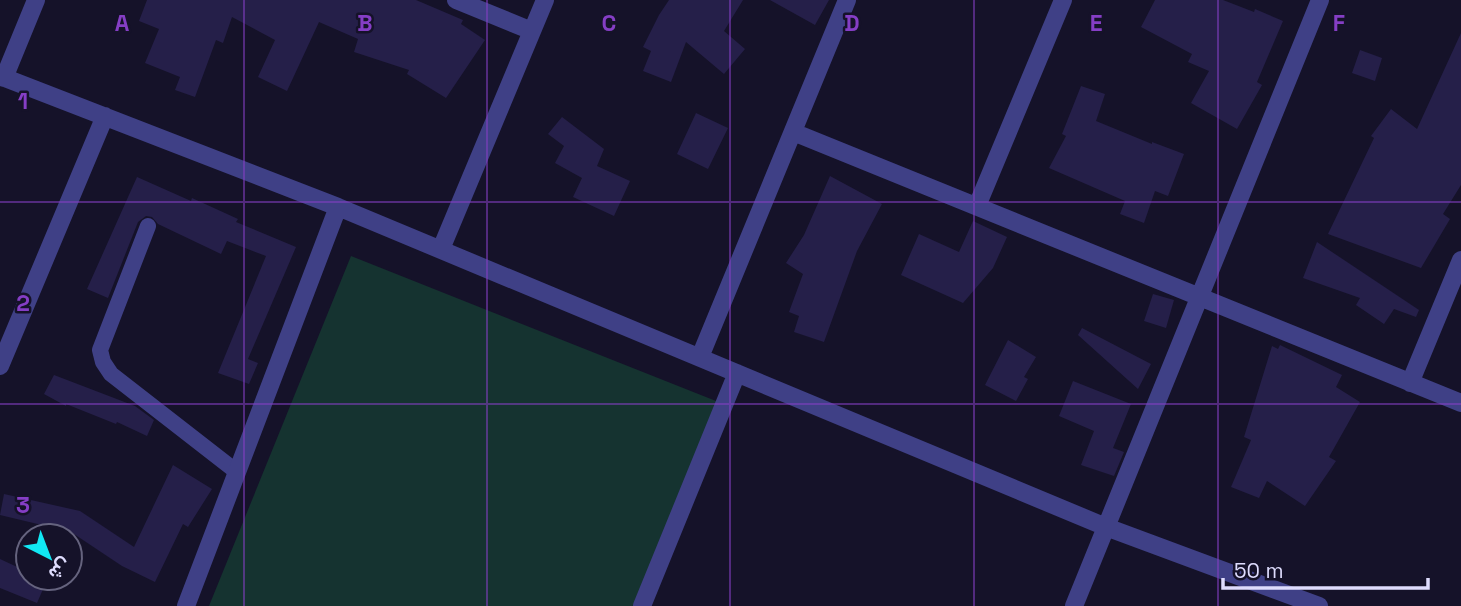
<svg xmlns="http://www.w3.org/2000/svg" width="1461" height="606" font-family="'Space Grotesk',Vazirmatn,sans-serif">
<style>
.green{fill:#153330}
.building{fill:#251f49}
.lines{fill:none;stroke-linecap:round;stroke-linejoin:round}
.lane{stroke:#3f4086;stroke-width:16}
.street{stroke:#3f4086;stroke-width:18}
.grid{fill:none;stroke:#853ec5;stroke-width:2;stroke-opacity:0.55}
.grid-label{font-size:23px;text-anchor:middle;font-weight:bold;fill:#853ec5;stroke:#151229;stroke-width:5;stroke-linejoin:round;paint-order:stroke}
</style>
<rect width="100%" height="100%" fill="#151229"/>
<!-- green -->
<path class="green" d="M351 256 721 403 639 606H209Z"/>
<!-- building -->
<path class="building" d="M147 0H416L463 20 461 24 485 40 446 98 407 74 409 70 354 52 358 39 319 22 287 91 258 77 275 40 232 17 223 43 216 40 195 97 175 90 180 77 145 63 159 29 139 21Z
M669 0H743L724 31 745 49 724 74 686 42 671 82 643 71 651 51 643 47 659 15Z
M770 0H829L815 25Z
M1155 0H1223L1254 12 1255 9 1283 21 1257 82 1262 85 1237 129 1191 103 1209 71 1188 62 1192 54 1141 27Z
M1461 33V185L1443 214 1450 219 1421 268 1328 234 1374 138 1371 136 1391 109 1417 129Z
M1360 50 1382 58 1375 81 1352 73Z
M1081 86 1105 94 1096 121 1152 144V142L1184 154 1168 196 1155 191 1144 223 1120 214 1125 201 1049 168 1066 136 1062 134Z
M696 113 728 128 708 169 677 154Z
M562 117 604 149 597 166 630 181 614 216 573 197 582 178 555 163 564 146 548 134Z
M830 176 882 204 857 251 824 342 794 332 799 316 789 312 803 274 786 263 804 235Z
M137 177 191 201 192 198 238 219 236 222 296 247 248 359 258 363 249 384 218 373 266 256 227 241 221 254 158 224 152 217 146 216 138 222 108 298 87 289Z
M973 221 1007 237 993 268 963 303 901 275 919 234 959 252Z
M1317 242 1419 310 1416 317 1394 309 1384 324 1356 305 1360 298 1303 278Z
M1153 294 1174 300 1166 328 1144 321Z
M1082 328 1151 364 1138 389 1078 335Z
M1008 340 1036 357 1024 377 1028 379 1016 401 985 385Z
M1280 345 1342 375 1336 387 1360 402 1329 457 1336 461 1305 506 1267 481 1259 498 1231 487 1251 440 1244 437 1272 346 1278 349Z
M54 375 135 406 154 420 147 436 117 422 116 424 66 404V406L44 394Z
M1073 381 1131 404 1113 448 1124 452 1114 476 1081 465 1094 431 1059 416Z
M173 465 212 489 188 527 183 524 155 582 122 566 71 532 0 515 4 494 80 511 134 547Z
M0 559 28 572V578L47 580 37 603 0 588Z"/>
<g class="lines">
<!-- lane -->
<path class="lane" d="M148 226 100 350 103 362 111 374 237 472"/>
<!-- street -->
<path class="street" d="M456 0 532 31
M0 76 338 207 1106 527 1319 606
M4 78 36 0
M793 132 1461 403
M977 206 1063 0
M441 249 545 0
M700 357 847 0
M0 366 105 116
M1410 383 1461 260
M186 606 338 207
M642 606 737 373
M1074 606 1320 0"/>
</g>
<!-- grid -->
<path class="grid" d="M244 0V606M487 0V606M730 0V606M974 0V606M1218 0V606M0 202H1461M0 404H1461"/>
<g class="grid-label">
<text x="122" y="31">A</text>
<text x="365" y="31">B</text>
<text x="609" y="31">C</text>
<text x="852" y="31">D</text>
<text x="1096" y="31">E</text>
<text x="1339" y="31">F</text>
<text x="23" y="109">1</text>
<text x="23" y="311">2</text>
<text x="23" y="513">3</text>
</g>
<!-- north arrow -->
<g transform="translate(49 557) rotate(138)"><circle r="33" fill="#151229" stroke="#65637e" stroke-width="2"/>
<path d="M0-5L12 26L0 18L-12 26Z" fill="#11e8f4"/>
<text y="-10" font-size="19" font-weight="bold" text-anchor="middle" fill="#dedcfd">ش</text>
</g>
<!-- scale -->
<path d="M1223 578v10h205v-10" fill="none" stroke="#dedcfd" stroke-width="3.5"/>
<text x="1234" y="578" font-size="21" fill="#dedcfd" stroke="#151229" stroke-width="5" paint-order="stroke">50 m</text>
</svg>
